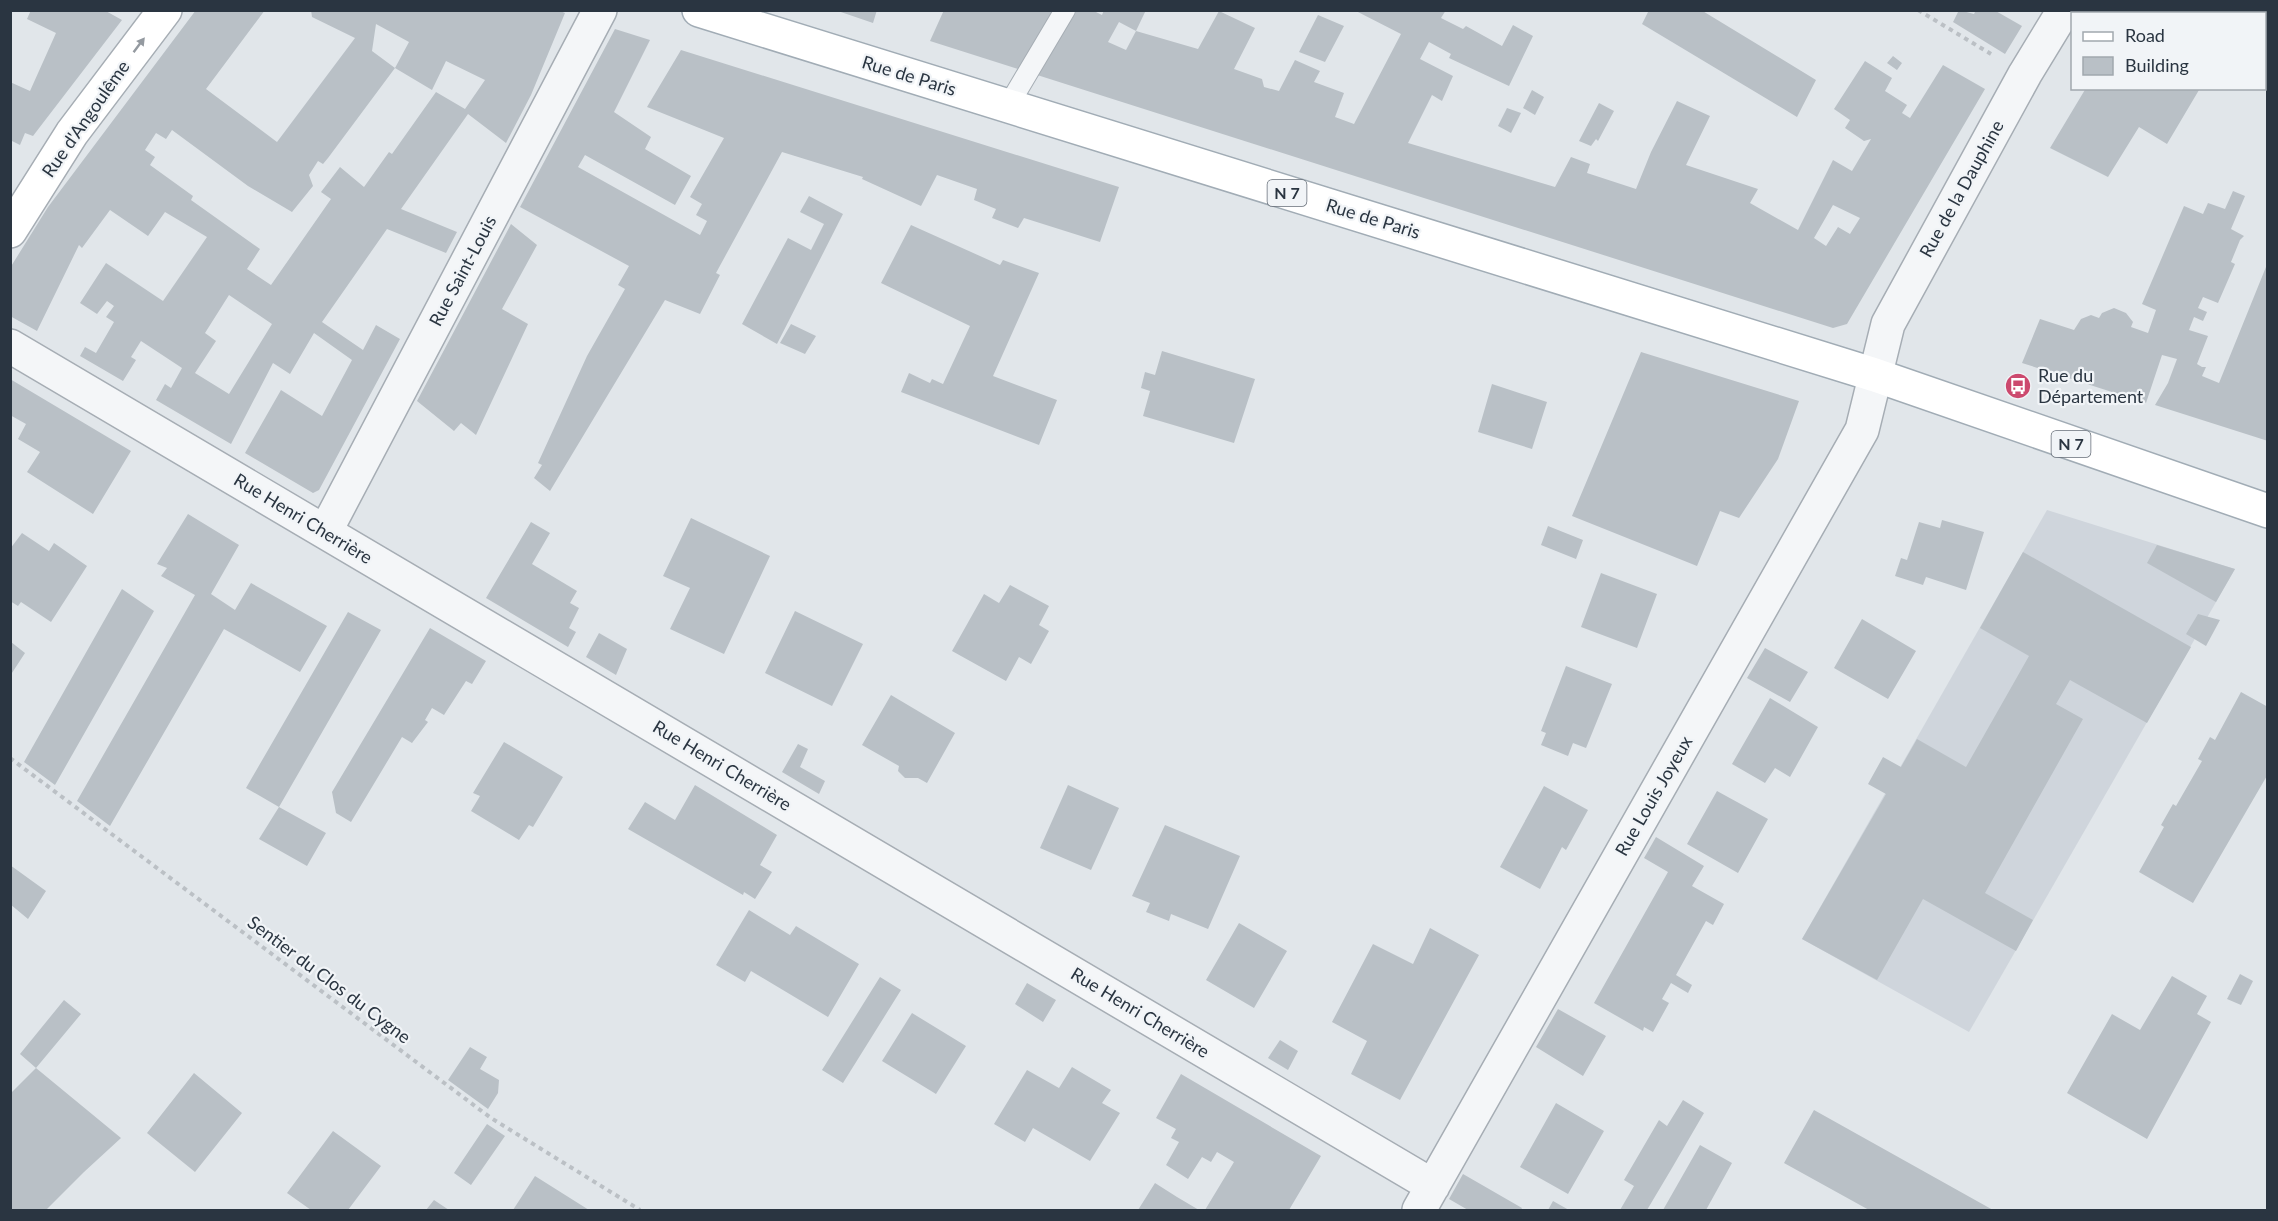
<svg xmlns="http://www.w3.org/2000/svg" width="2278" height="1221" font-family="Lato,sans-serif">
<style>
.built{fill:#cfd5dc}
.building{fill:#b9c0c6;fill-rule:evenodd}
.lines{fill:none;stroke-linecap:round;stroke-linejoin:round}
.lane-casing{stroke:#a6adb4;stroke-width:22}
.street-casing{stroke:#a6adb4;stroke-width:36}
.secondary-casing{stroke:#a6adb4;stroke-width:36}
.primary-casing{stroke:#a1acb5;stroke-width:36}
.path{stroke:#bbc0c5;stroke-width:4;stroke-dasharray:4.5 4.5;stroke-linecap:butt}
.lane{stroke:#f4f6f8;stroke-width:20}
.street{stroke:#f4f6f8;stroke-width:33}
.secondary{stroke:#fff;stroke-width:33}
.primary{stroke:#fff;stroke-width:33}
.oneway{fill:#949aa0}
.labels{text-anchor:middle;stroke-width:4.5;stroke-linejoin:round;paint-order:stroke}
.shield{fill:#f1f4f7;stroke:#666e78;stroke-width:1.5}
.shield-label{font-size:16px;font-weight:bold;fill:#2a3541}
.street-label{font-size:18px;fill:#2a3541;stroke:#f1f4f7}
.poi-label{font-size:18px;fill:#2a3541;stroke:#f1f4f7;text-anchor:start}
</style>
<rect width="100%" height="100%" fill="#e1e6ea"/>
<!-- built -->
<path class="built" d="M2047 510 2235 569 1969 1032 1802 939Z"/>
<!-- building -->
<path class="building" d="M31 10H104L122 20 33 136 25 133 20 145 10 140V82L30 91 56 33 27 19Z
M196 10H265L206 89 277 142 355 38 312 17 311 10H558L565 13 531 95 506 143 468 114 401 209 457 232 446 253 387 229 322 322 363 350 376 325 400 339 319 490 313 493 245 453 281 390 322 416 352 360 314 333 290 374 273 363 231 444 156 400 165 384 171 388 182 368 141 341 131 357 136 360 123 381 80 356 85 347 96 353 114 322 106 317 114 306 107 301 97 314 80 303 106 263 163 301 207 237 165 212 148 236 110 210 82 248 79 245 37 331 10 316V268L48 207ZM376 24 409 42 395 68 372 51ZM446 61 485 80 465 109 436 92 392 154 389 152 364 187 340 167 321 192 331 199 271 285 247 269 260 249 191 200 193 196 150 165 155 157 145 150 156 133 166 139 172 130 248 186 292 212 313 186 309 175 318 161 323 164 328 158 395 68 432 90ZM229 295 272 324 229 394 195 373 216 341 205 333Z
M835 10H877L873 23Z
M944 10H1057L1072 19 1077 10H1092L1102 15 1104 10H1146L1136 31 1119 22 1108 42 1126 50 1136 31 1198 49 1219 11 1255 28 1234 69 1262 79 1264 87 1279 91 1295 60 1320 71 1314 82 1344 93 1335 117 1354 124 1401 34 1354 10H1446L1441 18 1463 29 1466 26 1502 46 1513 25 1533 36 1509 86 1449 58 1451 54 1429 42 1420 59 1453 76 1442 101 1432 95 1408 143 1555 187 1571 157 1590 164 1587 173 1636 189 1651 152 1677 101 1710 116 1686 165 1758 189 1750 203 1798 230 1833 160 1852 171 1871 139 1864 141 1845 128 1850 120 1834 109 1865 61 1892 78 1885 91 1907 105 1902 113 1910 118 1943 65 1985 89 1847 324 1833 328 930 41ZM1833 205 1860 218 1850 234 1838 227 1826 246 1814 238Z
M1649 10H1701L1816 80 1797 117 1642 24Z
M1959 10 1974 14 1976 10H1994L2022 26 2005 54 1953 22Z
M2123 10H2150L2155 14H2121Z
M1318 15 1344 26 1325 62 1299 52Z
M615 29 650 40 614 112 651 137 645 149 691 176 675 205 585 155 578 167 700 235 707 221 696 215 702 204 690 197 724 138 647 107 681 50 1119 187 1100 242 1024 218 1018 228 992 218 996 209 974 200 977 189 937 175 921 206 862 179 863 177 782 152 716 273 720 275 700 314 665 300 550 491 534 478 542 465 538 463 587 356 625 289 618 285 629 266 520 207Z
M1893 56 1902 63 1897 70 1887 63Z
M2086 88H2197L2199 90 2167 144 2139 127 2108 177 2050 148Z
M1532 90 1544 97 1535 115 1523 108Z
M1599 103 1614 111 1598 141 1596 139 1591 146 1579 141Z
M1507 108 1521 113 1511 133 1498 126Z
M2233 191 2245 196 2231 229 2244 236 2240 240 2231 262 2235 264 2218 303 2203 297 2198 308 2207 312 2203 321 2194 317 2189 330 2208 336 2197 364 2202 367H2206L2202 376 2219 383 2268 262V441L2155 405 2168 383 2177 359 2162 355 2146 403 2022 363 2040 319 2074 330 2081 319 2091 315 2099 318 2102 313 2114 308 2126 313 2133 322 2131 327 2148 333 2156 310 2142 304 2184 206 2203 214 2208 203 2225 209Z
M809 196 843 214 777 344 742 324 788 238 811 250 824 224 800 212Z
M511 224 537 245 502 309 528 324 476 435 461 423 454 431 417 401Z
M911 225 1000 265 1003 260 1039 273 993 376 1057 400 1039 445 901 392 909 373 930 383 932 379 943 384 970 326 881 283Z
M791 324 816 336 805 354 780 343Z
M1162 351 1255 379 1234 443 1143 416 1150 391 1141 388 1145 372 1155 375Z
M1641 352 1799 401 1778 459 1739 518 1720 511 1697 566 1572 516Z
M10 379 131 451 93 514 27 472 40 452 18 439 26 424 10 415Z
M1492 384 1547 402 1532 449 1478 432Z
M188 514 239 545 211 594 235 610 251 583 327 626 300 672 224 629 110 826 77 801 195 595 161 576 167 568 157 564Z
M691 518 770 556 724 654 670 629 690 588 663 576Z
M1942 520 1984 532 1966 590 1926 577 1923 585 1895 576 1901 558 1907 560 1919 522 1940 528Z
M531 522 550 533 532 564 577 591 570 603 579 608 569 628 576 632 568 647 486 598Z
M1548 526 1583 540 1576 559 1541 545Z
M22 533 49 551 54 543 87 566 51 622 21 602 18 606 10 601V549Z
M2157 545 2235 569 2216 602 2147 563Z
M2023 552 2191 647 2147 723 2070 680 2056 704 2083 719 1985 893 2033 920 2016 951 1923 899 1877 980 1802 939 1886 794 1868 784 1883 757 1901 767 1917 739 1966 767 2029 656 1980 628Z
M1601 573 1657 594 1637 648 1581 627Z
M1010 585 1049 606 1039 625 1049 631 1031 664 1019 657 1006 681 952 651 984 594 999 603Z
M122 589 154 611 55 785 24 762Z
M795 611 863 644 832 706 765 673Z
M348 612 381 630 279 807 246 788Z
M2198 614 2220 620 2206 646 2186 634Z
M1862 619 1916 651 1888 699 1834 668Z
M430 628 486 661 472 684 466 681 444 715 432 708 425 720 428 722 412 743 402 737 351 822 336 813 332 792Z
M599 633 627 649 616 675 586 657Z
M11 642 25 653 10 676V644Z
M1765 648 1808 672 1790 702 1747 678Z
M1566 666 1612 684 1586 748 1573 743 1568 756 1541 745 1546 733 1541 731Z
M2241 692 2268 707V774L2193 903 2139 872 2164 827 2161 825 2173 804 2176 806 2202 761 2198 759 2210 737 2215 740Z
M891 695 955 733 927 783 918 778H905L898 771 899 766 862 745Z
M1770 698 1818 727 1790 777 1775 768 1765 783 1732 764Z
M504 742 563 777 533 827 529 825 519 840 471 811 480 796 473 793Z
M798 744 808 749 800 767 825 781 819 794 782 772Z
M695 785 777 835 760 865 772 872 755 899 744 892 743 895 628 829 645 802 675 820Z
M1068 785 1119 808 1091 870 1040 848Z
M1544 786 1588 810 1566 850 1562 847 1540 889 1500 867Z
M1717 791 1768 819 1738 873 1687 844Z
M279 807 326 833 307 866 259 839Z
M1165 825 1240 856 1208 929 1171 914 1169 921 1146 912 1150 903 1132 896Z
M1656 837 1704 866 1692 886 1724 904 1713 925 1706 921 1676 975 1692 985 1688 993 1671 983 1662 999 1669 1003 1653 1032 1644 1027 1643 1031 1594 1003 1668 872 1644 858Z
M10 865 46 891 28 919 10 904Z
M749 910 790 935 796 926 859 964 828 1017 751 971 745 982 716 965Z
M1239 923 1287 951 1254 1008 1206 980Z
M1430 928 1479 955 1400 1100 1351 1074 1367 1041 1332 1022 1373 944 1413 964Z
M2240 974 2253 981 2241 1005 2227 999Z
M2172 976 2207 996 2197 1014 2211 1022 2147 1139 2067 1093 2112 1014 2140 1030Z
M880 977 901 990 843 1083 822 1070Z
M1027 983 1056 1000 1043 1022 1015 1004Z
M64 1000 81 1014 36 1068 121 1138 84 1172 46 1210H10V1094L36 1068 20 1054Z
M1558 1009 1606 1036 1583 1076 1536 1047Z
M912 1013 966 1046 936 1094 882 1061Z
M1280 1040 1298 1051 1288 1070 1268 1058Z
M470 1047 487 1057 480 1069 499 1080 498 1093 488 1109 448 1080Z
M1072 1067 1111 1090 1102 1103 1120 1113 1090 1161 1033 1128 1025 1142 994 1124 1027 1070 1059 1088Z
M194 1073 242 1113 195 1172 147 1133Z
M1181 1074 1321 1156 1289 1210H1205L1234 1162 1217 1152 1211 1162 1202 1157 1188 1179 1166 1165 1179 1142 1171 1138 1176 1129 1156 1118Z
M1683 1100 1704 1113 1672 1168 1647 1210H1620L1634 1186 1624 1180 1659 1120 1667 1126Z
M1556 1103 1604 1131 1568 1194 1520 1167Z
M1814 1110 1993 1210H1869L1784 1163Z
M487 1124 505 1136 471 1185 454 1173Z
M333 1131 381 1166 348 1210H311L287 1193Z
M1700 1145 1732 1163 1706 1210H1663Z
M1463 1174 1522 1208 1521 1210H1468L1449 1199Z
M535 1176 589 1210H513Z
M1155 1183 1177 1197 1199 1210H1138Z
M434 1200 449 1210H426Z
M1553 1201 1569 1210H1548Z"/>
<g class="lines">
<!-- lane casing -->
<g class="lane-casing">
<path id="lane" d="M1008 106 1065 10"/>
</g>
<!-- street casing -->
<g class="street-casing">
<path id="street" d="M10 346 1433 1186
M325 532 600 10
M1419 1210 1862 430 1888 324 2025 74 2064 10"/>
</g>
<!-- secondary casing -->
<g class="secondary-casing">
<path id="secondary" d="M10 231 72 133 165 10"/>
</g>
<!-- primary casing -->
<g class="primary-casing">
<path id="primary" d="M699 10 1875 375 2268 511"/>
</g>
<!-- path -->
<path class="path" d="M1918 10 1991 54
M10 758 491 1118 640 1210"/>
<!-- lane -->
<use href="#lane" class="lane"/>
<!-- street -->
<use href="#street" class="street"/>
<!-- secondary -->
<use href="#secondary" class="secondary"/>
<!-- primary -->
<use href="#primary" class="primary"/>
</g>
<!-- one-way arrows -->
<defs><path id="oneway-solid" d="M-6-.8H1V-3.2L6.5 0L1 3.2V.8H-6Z" transform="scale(1.5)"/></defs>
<use class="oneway" href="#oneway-solid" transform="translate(139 45) rotate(-53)"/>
<!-- icons -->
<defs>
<g id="bus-disc" transform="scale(1.35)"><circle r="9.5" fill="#cc496e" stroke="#f1f4f7"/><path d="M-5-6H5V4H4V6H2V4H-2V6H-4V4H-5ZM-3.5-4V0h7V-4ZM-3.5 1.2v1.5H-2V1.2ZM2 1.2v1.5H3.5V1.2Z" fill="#fff"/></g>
</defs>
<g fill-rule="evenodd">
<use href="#bus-disc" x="2018" y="386"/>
</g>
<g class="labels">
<!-- shield labels -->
<g class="shield">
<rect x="1267.5" y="180" width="39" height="26" rx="4.5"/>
<rect x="2051.5" y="431" width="39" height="26" rx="4.5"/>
</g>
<g class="shield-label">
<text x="1287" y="199">N 7</text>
<text x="2071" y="450">N 7</text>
</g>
<!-- street labels -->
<g class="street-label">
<text transform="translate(909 76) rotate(17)" y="6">Rue de Paris</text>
<text transform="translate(86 119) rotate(-55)" y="6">Rue d'Angoulême</text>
<text transform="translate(1962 189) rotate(-61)" y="6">Rue de la Dauphine</text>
<text transform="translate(1373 219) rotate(17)" y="6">Rue de Paris</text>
<text transform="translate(463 271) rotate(-62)" y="6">Rue Saint-Louis</text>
<text transform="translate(303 519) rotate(31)" y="6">Rue Henri Cherrière</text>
<text transform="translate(722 766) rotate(31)" y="6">Rue Henri Cherrière</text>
<text transform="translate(1654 796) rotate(-60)" y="6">Rue Louis Joyeux</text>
<text transform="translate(329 980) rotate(37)" y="6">Sentier du Clos du Cygne</text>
<text transform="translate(1140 1013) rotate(31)" y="6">Rue Henri Cherrière</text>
</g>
<!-- poi labels -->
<g class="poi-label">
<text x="2038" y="382">Rue du<tspan x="2038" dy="21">Département</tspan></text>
</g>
</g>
<!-- border -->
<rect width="2278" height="1221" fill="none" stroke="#2a3541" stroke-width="24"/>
<!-- legend -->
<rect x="2071" y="12" width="195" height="78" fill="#f1f4f7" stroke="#a1a8ae" stroke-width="1.5"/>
<rect x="2083" y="32" width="30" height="9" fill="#ffffff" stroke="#a1a8ae" stroke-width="1.5"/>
<text x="2125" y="42" font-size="18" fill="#2a3541">Road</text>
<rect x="2083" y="57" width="30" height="18" fill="#b9c0c6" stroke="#a1a8ae" stroke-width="1.5"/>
<text x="2125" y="72" font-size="18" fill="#2a3541">Building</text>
</svg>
